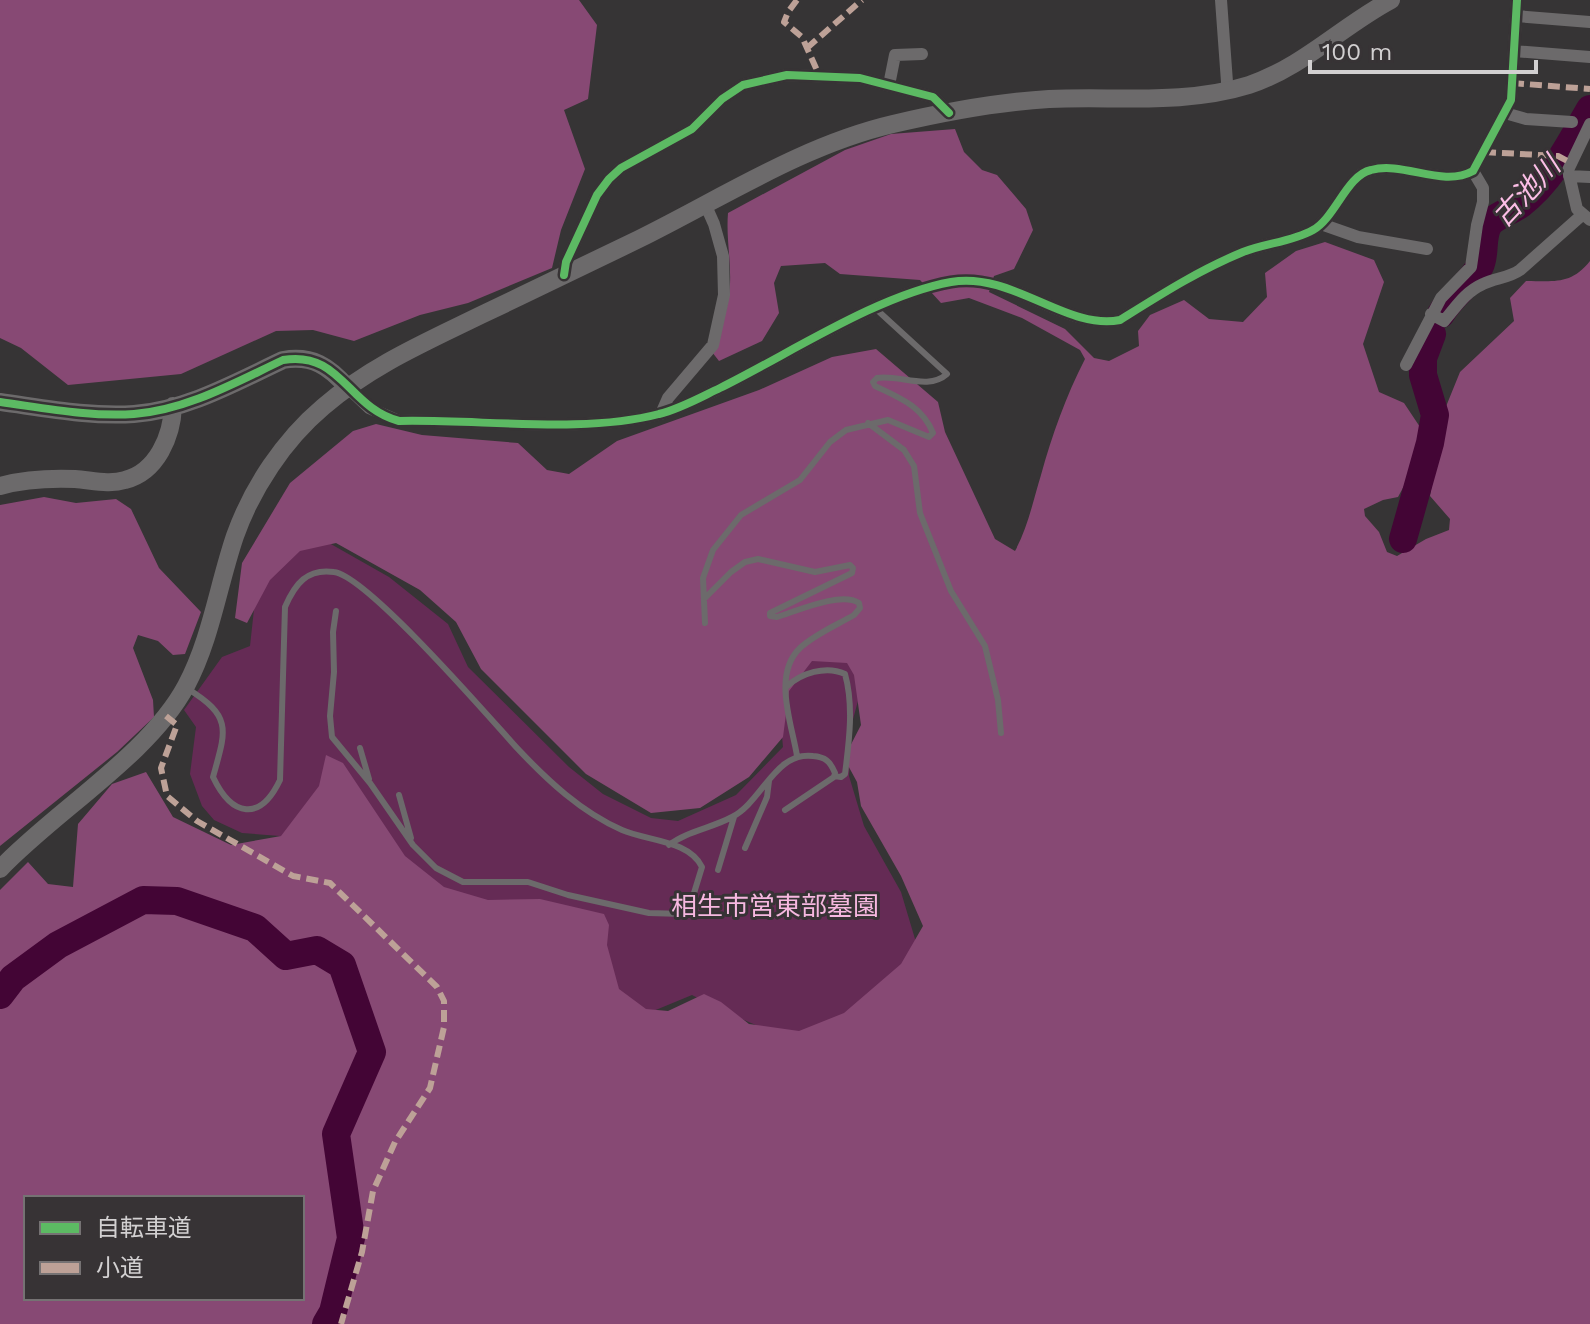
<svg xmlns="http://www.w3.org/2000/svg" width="1590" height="1324" font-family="'Work Sans','Noto Sans JP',sans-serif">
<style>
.green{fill:#652b55}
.forest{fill:#874974;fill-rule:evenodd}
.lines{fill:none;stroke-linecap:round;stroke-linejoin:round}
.river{stroke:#430535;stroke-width:28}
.lane{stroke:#6c6a6b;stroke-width:6}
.street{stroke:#6c6a6b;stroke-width:12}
.secondary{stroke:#6c6a6b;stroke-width:18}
.quiet{stroke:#bda197;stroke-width:6;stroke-dasharray:12 6;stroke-linecap:butt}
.cycleway-casing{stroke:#373335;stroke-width:13}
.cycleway{stroke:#5cba63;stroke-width:8}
.labels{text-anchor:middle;stroke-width:6;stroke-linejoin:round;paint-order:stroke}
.park-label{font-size:26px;fill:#f6b8e0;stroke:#373335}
.water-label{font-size:28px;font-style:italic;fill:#fcbee6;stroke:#373335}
</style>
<rect width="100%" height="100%" fill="#363435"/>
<!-- green -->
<path class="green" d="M322 539 389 577 448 624 468 667 569 767 603 794 651 818 678 821 736 795 783 747 776 673 792 583 865 675 852 723 849 776 864 826 901 892 918 949C891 979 836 1034 794 1036 776 1037 711 1005 692 995L646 1014 461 901 293 837 242 833 214 820 202 806 190 774 196 727 184 710 222 657 250 646 256 591 305 542Z"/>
<!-- forest -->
<path class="forest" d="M0 0H579L597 25 588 99 564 110 585 169 561 230 552 268 468 303 420 315 354 341 313 330 276 331 181 374 68 385 21 348 0 338Z
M955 129 964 152 982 170 997 175 1026 209 1033 230 1014 269 994 276 989 292 1065 329 1094 358 1109 361 1139 346 1138 331 1150 315 1184 300 1209 319 1243 322 1267 297 1265 273 1296 251 1325 242 1374 260 1384 282 1363 344 1379 392 1404 403 1420 427 1412 471 1398 497 1383 500 1364 509 1365 516 1379 532 1387 552 1397 556 1426 539 1449 530 1450 519 1430 496 1445 409 1460 372 1514 321 1510 298 1526 281C1554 281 1571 285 1590 261V1324H0V890L28 862 48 884 73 887 78 824 112 784 146 772 173 817 231 845 281 836 319 786 326 755 343 763 405 856 444 887 488 900 540 899 604 914 609 925 607 945 619 989 646 1009 668 1011 704 994 721 1002 749 1024 799 1031 844 1013 901 964 923 926 901 876 861 806 857 782 844 758 861 725 854 675 847 663 812 661 789 691 783 737 749 777 700 808 651 813 586 774 481 669 456 622 420 590 336 543 300 551 270 580 247 623 235 618 242 563 290 483 353 431 376 424 422 435 518 443 547 470 569 474 617 441 759 390 832 357 876 349 938 402 945 432 995 539 1015 551C1028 527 1033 501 1041 475 1052 435 1066 396 1085 359L1080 350 1022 318 969 298 941 303 920 280 840 274 825 263 781 266 774 283 779 313 762 341 719 361 712 352C721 330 729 307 730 284 731 260 726 237 728 213L845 150 891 134ZM26 1198H302V1298H26Z
M44 497 76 503 116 499 131 509 159 568 201 612 185 654 173 655 158 641 138 635 133 648 153 700 154 717 117 752 0 846V505Z"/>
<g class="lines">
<!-- river -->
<path class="river" d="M1441 314C1451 296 1470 284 1480 266 1486 254 1481 236 1489 224 1496 215 1512 211 1521 204 1553 179 1570 143 1590 109
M1403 539 1430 443 1435 415 1423 375V358L1432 334
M0 995 13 978 58 945 143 900 177 901 255 928 286 956 317 950 342 965 372 1052 336 1134 351 1238 333 1312 326 1324"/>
<!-- lane -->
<path class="lane" d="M868 423 904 450 914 466 920 513 951 591 985 646 998 700 1001 733
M704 599 731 572 745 562 758 559 815 572 850 565 853 568 852 573 770 613V616L777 617C797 611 841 591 859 603L860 608 854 615C837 625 815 634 800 648 772 675 792 724 797 756
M705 623 703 578 713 550 741 515 800 480 830 442 846 430 888 420 929 437 933 433C922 406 900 398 875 386L873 382 877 378C899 374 928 391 947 374L876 309
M786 687C801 673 826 665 845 674 854 706 849 742 845 774L841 777 834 776
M188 689C233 717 226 730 213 777 232 817 260 822 280 780L285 607C295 584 307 568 334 572 367 576 488 716 517 748 547 780 581 812 622 830 647 841 689 840 702 867L694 893 683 914 649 913 568 895 528 882H463L436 868 413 845 370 783 332 737 330 716 334 672 333 632 336 611
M360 748 369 779
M399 795 411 838
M669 845C687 831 712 828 732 817 762 802 775 751 813 756 825 757 830 761 835 773L834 777 785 810
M745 848 767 797 769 781
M718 870 734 817"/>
<!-- street -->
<path class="street" d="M1221 0 1227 82 1230 90
M1516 16 1590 22
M1514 51 1590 57
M889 85 895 55 922 54
M1505 113 1526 119 1572 122
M1590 124 1568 170 1577 209 1590 220
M1569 176 1590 177
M1321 224 1358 237 1427 249
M564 275 566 262 597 195 609 179 621 168 692 129 722 99 743 85 787 75 860 78 933 97 949 113
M1431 314 1444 321C1456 307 1465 292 1483 284 1495 278 1509 278 1520 270L1582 215
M1406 365 1441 298 1471 267 1477 225 1483 202V188L1473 171
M348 388 369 408 399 421C480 419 583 434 659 414 680 409 701 397 720 388 789 354 878 295 951 282 1012 271 1067 331 1120 320 1160 295 1199 270 1243 252 1265 243 1292 242 1313 230 1335 218 1347 175 1371 170 1404 161 1442 188 1473 171L1511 100 1517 0
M661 414 668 398 713 345 724 295 723 256 714 224 706 206"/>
<!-- secondary -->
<path class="secondary" d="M0 402C44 408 90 417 134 414 187 410 236 382 283 360 312 355 329 366 348 388
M0 486C25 479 49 478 75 479 91 480 109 485 125 480 157 472 172 436 173 406
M0 869C55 811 149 755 186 686 211 639 218 586 235 536 252 488 284 440 323 407 370 366 426 342 481 315 534 290 587 264 639 239 722 198 803 145 893 124 944 112 997 102 1049 99 1115 96 1185 105 1249 85 1303 67 1342 26 1391 0"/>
<!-- quiet -->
<path class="quiet" d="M797 0 788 12 784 22 802 37 820 77
M807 48 862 0
M1512 83 1590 89
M1484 152 1558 156 1571 163
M166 716 177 725 161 768 167 796 197 821 293 876 330 883 437 987 444 1001V1027L430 1088 395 1142 373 1191 362 1252 341 1324"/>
<!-- cycleway casing -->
<g class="cycleway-casing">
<path id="cycleway" d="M564 275 566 262 597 195 609 179 621 168 692 129 722 99 743 85 787 75 860 78 933 97 949 113
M0 402C44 408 90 417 134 414 187 410 236 382 283 360 341 350 348 408 399 421 480 419 583 434 659 414 680 409 701 397 720 388 789 354 878 295 951 282 1012 271 1067 331 1120 320 1160 295 1199 270 1243 252 1265 243 1292 242 1313 230 1335 218 1347 175 1371 170 1404 161 1442 188 1473 171L1511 100 1517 0"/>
</g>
<!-- cycleway -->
<use href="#cycleway" class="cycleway"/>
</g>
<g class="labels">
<!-- park labels -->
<g class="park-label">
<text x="775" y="915">相生市営東部墓園</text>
</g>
<!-- water labels -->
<g class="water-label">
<text transform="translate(1526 191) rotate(-47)" y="10">古池川</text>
</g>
</g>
<!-- legend -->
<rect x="24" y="1196" width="280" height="104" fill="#373335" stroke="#757273" stroke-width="2"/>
<rect x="40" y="1222" width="40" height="12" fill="#5cba63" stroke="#757273" stroke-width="2"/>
<text x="96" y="1236" font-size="24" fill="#d2d0d1">自転車道</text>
<rect x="40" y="1262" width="40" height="12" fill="#bda197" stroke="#757273" stroke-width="2"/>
<text x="96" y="1276" font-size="24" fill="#d2d0d1">小道</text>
<!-- scale -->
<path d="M1310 60v12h226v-12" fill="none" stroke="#d2d0d1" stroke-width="4"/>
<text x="1322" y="60" font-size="24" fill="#d2d0d1" stroke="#373335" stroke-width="6" paint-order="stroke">100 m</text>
</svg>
